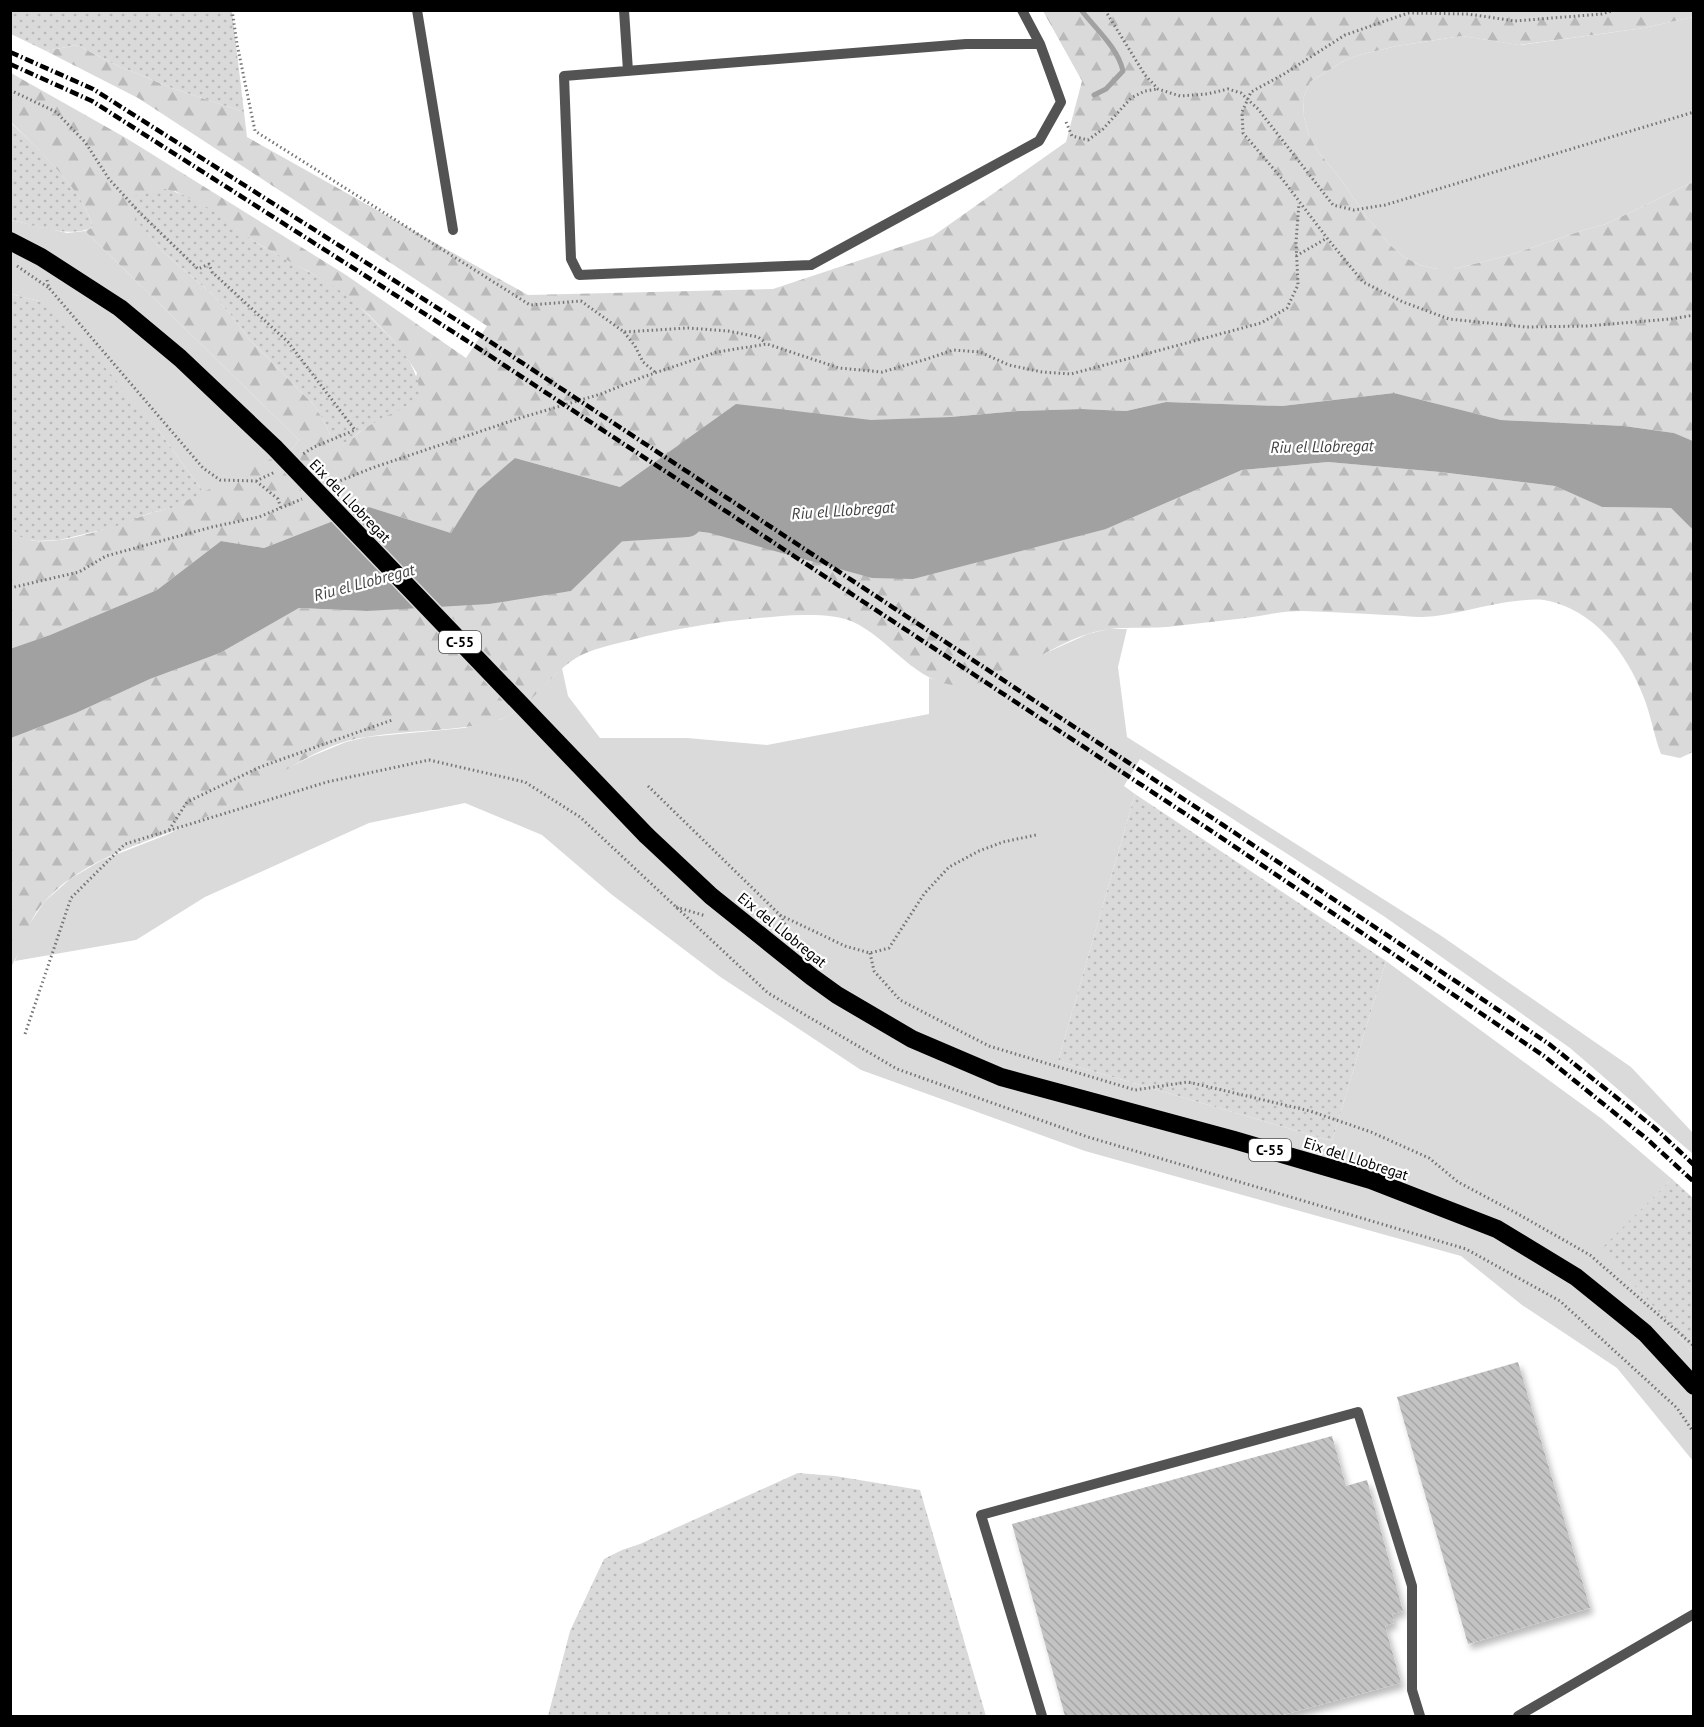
<svg xmlns="http://www.w3.org/2000/svg" width="1704" height="1727" font-family="'PT Sans',sans-serif">
<style>
.grass{fill:#dadada}
.forest{fill:url(#forest-firs);fill-rule:evenodd}
.garden{fill:url(#garden-dots)}
.water{fill:#a1a1a1}
.lines{fill:none;stroke-linecap:round;stroke-linejoin:round}
.stream{stroke:#a1a1a1;stroke-width:5}
.river{stroke:#a1a1a1;stroke-width:30}
.building{fill:url(#building-back-hatch);filter:url(#shadow)}
.highway-casing{stroke:#dbdbdb;stroke-width:21}
.path{stroke:#757575;stroke-width:3;stroke-dasharray:1.5 3;stroke-linecap:butt}
.lane{stroke:#535353;stroke-width:10}
.highway{stroke:#000;stroke-width:18}
.rail{stroke:#000;stroke-width:4.5;stroke-dasharray:9 3 1.5 3;stroke-linecap:butt}
.highway-bridge-casing{stroke:#dbdbdb;stroke-width:21;stroke-linecap:butt}
.highway-bridge{stroke:#000;stroke-width:18}
.labels{text-anchor:middle;stroke-width:4.5;stroke-linejoin:round;paint-order:stroke}
.shield{fill:#fff;stroke:#4c4c4c;stroke-width:1.5}
.shield-label{font-size:14px;font-weight:bold;fill:#000}
.street-label{font-size:15px;fill:#000;stroke:#fff}
.water-label{font-size:16px;font-style:italic;fill:#424242;stroke:#fff}
</style>
<defs>
<pattern id="forest-firs" width="22" height="20" patternUnits="userSpaceOnUse" patternTransform="scale(1.5)"><rect width="22" height="20" fill="#dadada"/><path d="M5 1l3.5 6h-7zM16 11l3.5 6h-7z" fill="#b9b9b9"/></pattern>
<pattern id="garden-dots" width="8" height="8" patternUnits="userSpaceOnUse" patternTransform="scale(1.5)"><rect width="8" height="8" fill="#dadada"/><path d="M2 2h.1M6 6h.1" fill="none" stroke="#b9b9b9" stroke-width="1.8" stroke-linecap="round"/></pattern>
<pattern id="building-back-hatch" width="6" height="6" patternUnits="userSpaceOnUse" patternTransform="scale(1.5)"><rect width="6" height="6" fill="#c3c3c3"/><path d="M-1 5l2 2M0 0l6 6M5-1l2 2" fill="none" stroke="#a6a6a6"/></pattern>
<filter id="shadow"><feDropShadow dx="3.5" dy="5.5" stdDeviation="3" flood-color="#0004"/></filter>
</defs>
<rect width="100%" height="100%" fill="#fff"/>
<!-- grass -->
<path class="grass" d="M1693 17V182L1606 224 1587 229 1510 255 1454 269H1437L1420 265 1404 257 1390 245 1366 216 1339 177 1317 150 1309 135 1304 117 1303 99 1310 82 1342 62 1359 55 1397 46 1462 36 1520 45 1644 28Z
M11 220 67 233 85 231 299 440 293 448 204 493 159 431 39 301 11 294Z
M1108 629H1127L1118 667 1127 737 1440 935 1631 1067 1693 1133V1154L1570 1048 1385 917 1140 759 1124 786 1135 794 1058 1061 1332 1141 1386 961 1602 1119 1672 1179 1602 1249 1669 1323 1693 1354V1461L1617 1368 1522 1305 1461 1256 1085 1151 861 1070 719 976 611 894 542 835 465 803 369 823 205 897 136 940 15 961 27 928 44 902 70 879 102 860 166 835 227 806 284 770 312 756 346 742 367 737 464 728 502 719 519 710 562 668 568 696 600 738H687L767 745 929 714V678L947 683 966 685 985 680 1088 634Z"/>
<!-- forest -->
<path class="forest" d="M1043 11H1693V17L1644 28 1519 45 1462 36 1397 46 1359 55 1342 62 1310 82 1303 99 1304 117 1309 135 1317 150 1339 177 1366 216 1390 245 1404 257 1420 265 1437 269H1454L1510 255 1587 229 1606 224 1693 182V441L1674 433 1624 426 1501 420 1394 393 1282 406 1166 402 1126 411 1082 409 1019 411 950 417 871 421 736 405 620 487 515 458 478 491 451 533 369 507 264 548 221 541 157 590 50 635 11 649 10 529C17 534 26 540 35 541 68 544 117 525 148 514 160 510 173 509 183 502L293 448 299 440 85 231 93 227C84 191 36 148 11 122V73L126 138 346 275 466 358 487 326 138 98 46 51 77 45 116 65 172 88 244 112 247 137 528 295 773 289 933 236 1066 142 1082 81ZM175 191 221 216 244 235 289 262 308 271 344 294 369 315 391 338 411 364 417 373 408 406C389 412 367 424 353 438L330 435 323 419 313 404 249 339 231 315 212 294 162 251 145 230Z
M1328 462 1440 472 1555 486 1602 507 1671 508 1693 530V752L1680 758 1661 754C1654 736 1651 716 1644 698 1627 653 1594 609 1544 600 1535 599 1525 600 1516 601 1485 604 1454 616 1422 617 1410 617 1397 615 1385 615 1358 613 1330 612 1303 611 1283 611 1265 615 1246 618 1219 621 1193 624 1167 627 1141 629 1113 625 1088 634 1049 646 1009 679 969 685 918 691 893 639 851 621 835 615 819 615 802 615 787 615 773 617 759 618 715 622 673 629 631 640 612 645 593 648 576 658 549 675 533 705 504 718 487 725 466 727 448 729 416 732 377 733 347 741 303 754 267 784 227 806 177 835 117 845 70 879 62 884 55 891 48 898 27 918 25 944 11 967V738L76 713 150 679 220 653 299 608 367 611 571 591 640 524 710 533 1106 529 1242 470Z"/>
<!-- garden -->
<path class="garden" d="M10 11H232L244 112 172 88 116 65 77 45 46 51 11 34Z
M10 122C37 148 84 191 93 227 70 239 35 225 11 220Z
M166 189C182 193 206 206 220 215 229 221 236 229 245 235 274 255 307 269 336 288 356 301 371 318 387 334 404 352 417 368 420 393L408 406 382 418 359 432 353 438 345 442 336 441 330 435 323 419 313 404 249 339 231 315 212 294 162 251 134 217 131 208 132 199 139 193Z
M11 294 39 301 72 329 159 431 204 493 183 502 176 507 150 513 114 527 59 540 37 541 29 540 21 537 12 530Z
M1135 794 1386 961 1332 1141 1058 1061Z
M1672 1179 1693 1198V1354L1669 1323 1601 1249Z
M798 1473 835 1476 920 1490 986 1716H548L570 1631 604 1559 622 1550 640 1544Z"/>
<!-- water -->
<path class="water" d="M1394 393 1501 420 1624 426 1674 433 1693 441V530L1671 508 1602 507 1555 486 1440 472 1328 462 1242 470 1106 529 913 579 872 578 710 533 640 524 571 591 489 604 367 611 299 608 220 653 150 679 76 713 11 738 10 649 50 635 157 590 221 541 264 548 369 507 451 533 478 490 515 458 620 487 736 404 871 420 950 417 1019 411 1082 409 1126 411 1166 402 1282 406Z"/>
<g class="lines">
<!-- stream -->
<path class="stream" d="M1081 10C1096 29 1118 48 1123 71L1106 89 1094 95"/>
<!-- river -->
<path class="river" d="M597 528 687 522"/>
</g>
<!-- building -->
<path class="building" d="M1518 1362 1590 1608 1468 1644 1397 1397Z
M1332 1436 1346 1486 1367 1480 1403 1611 1392 1614 1394 1623 1385 1626 1401 1683 1279 1716H1065L1012 1524Z"/>
<g class="lines">
<!-- highway casing -->
<g class="highway-casing">
<path id="highway" d="M10 241 41 257 120 308 180 358 275 448
M646 835 711 896 812 977 837 995 912 1039 1001 1077 1234 1140 1371 1180 1497 1229 1576 1277 1628 1319 1645 1333 1694 1386"/>
</g>
<!-- path -->
<path class="path" d="M232 10 237 44 255 131 530 305 581 301 624 332 688 328 728 331 758 337 766 343
M1105 10 1145 75 1158 89 1180 96 1207 94 1228 89 1241 93 1258 109 1333 205 1354 210 1385 205 1694 112
M1615 10 1602 14 1515 21 1468 14 1408 13 1345 35 1284 74 1251 92 1242 112 1243 133 1283 180 1327 238 1363 282 1403 302 1449 319 1526 327 1586 326 1671 319 1694 315
M10 90 56 112 85 142 109 179 140 213 198 269 209 264 212 272 288 342 355 430 314 447 303 454
M1066 122 1072 136 1088 140 1103 129 1131 98 1145 91 1158 89
M1296 256 1327 238
M17 266 49 288
M47 280 49 288 203 468 220 480 256 481 275 472
M624 332 635 346 643 362 655 372
M256 481 278 499 281 509
M332 484 372 468 520 418 601 394 643 377 717 352 767 344 839 368 882 372 927 359 953 350 980 352 1009 365 1042 372 1071 374 1261 323 1287 308 1298 285 1296 242 1299 203
M10 588 79 572 106 556 212 527 259 517 302 499
M648 786 780 915 845 946 870 953 889 948 924 894 949 867 979 851 1003 842 1036 835
M169 830 187 802 260 767 392 720
M676 907 706 916
M780 915 792 938
M870 953 874 971 900 1000 989 1046 1135 1090 1188 1082 1310 1111 1371 1132 1429 1158 1458 1182 1518 1214 1590 1255 1694 1346
M25 1034 71 898 125 844 327 782 429 760 525 782 580 817 768 993 897 1069 1088 1137 1466 1249 1560 1301 1677 1408 1694 1433"/>
<!-- lane -->
<path class="lane" d="M417 10 453 230
M624 10 628 71
M1022 10 1040 44 1061 102 1039 141 811 265 579 275 571 259 564 76 966 44H1040
M1042 1716 981 1515 1358 1412 1412 1586V1690L1420 1716
M1518 1716 1694 1614"/>
<!-- highway -->
<use href="#highway" class="highway"/>
<!-- rail -->
<path class="rail" d="M10 52 93 89 480 335 1223 825 1549 1044 1655 1128 1694 1165
M10 64 92 101 472 344 1216 834 1544 1056 1647 1139 1694 1182"/>
<!-- highway-bridge casing -->
<g class="highway-bridge-casing">
<path id="highway-bridge" d="M275 448 646 835"/>
</g>
<!-- highway-bridge -->
<use href="#highway-bridge" class="highway-bridge"/>
</g>
<g class="labels">
<!-- shield labels -->
<g class="shield">
<rect x="439" y="631" width="42" height="22" rx="4.5"/>
<rect x="1249" y="1139" width="42" height="22" rx="4.5"/>
</g>
<g class="shield-label">
<text x="460" y="647">C-55</text>
<text x="1270" y="1155">C-55</text>
</g>
<!-- street labels -->
<g class="street-label">
<text transform="translate(350 501) rotate(46)" y="5">Eix del Llobregat</text>
<text transform="translate(782 930) rotate(39)" y="5">Eix del Llobregat</text>
<text transform="translate(1356 1159) rotate(18)" y="5">Eix del Llobregat</text>
</g>
<!-- water labels -->
<g class="water-label">
<text transform="translate(1322 446) rotate(-1)" y="6">Riu el Llobregat</text>
<text transform="translate(843 510) rotate(-4)" y="6">Riu el Llobregat</text>
<text transform="translate(364 582) rotate(-15)" y="6">Riu el Llobregat</text>
</g>
</g>
<!-- border -->
<rect width="1704" height="1727" fill="none" stroke="#000000" stroke-width="24"/>
</svg>
